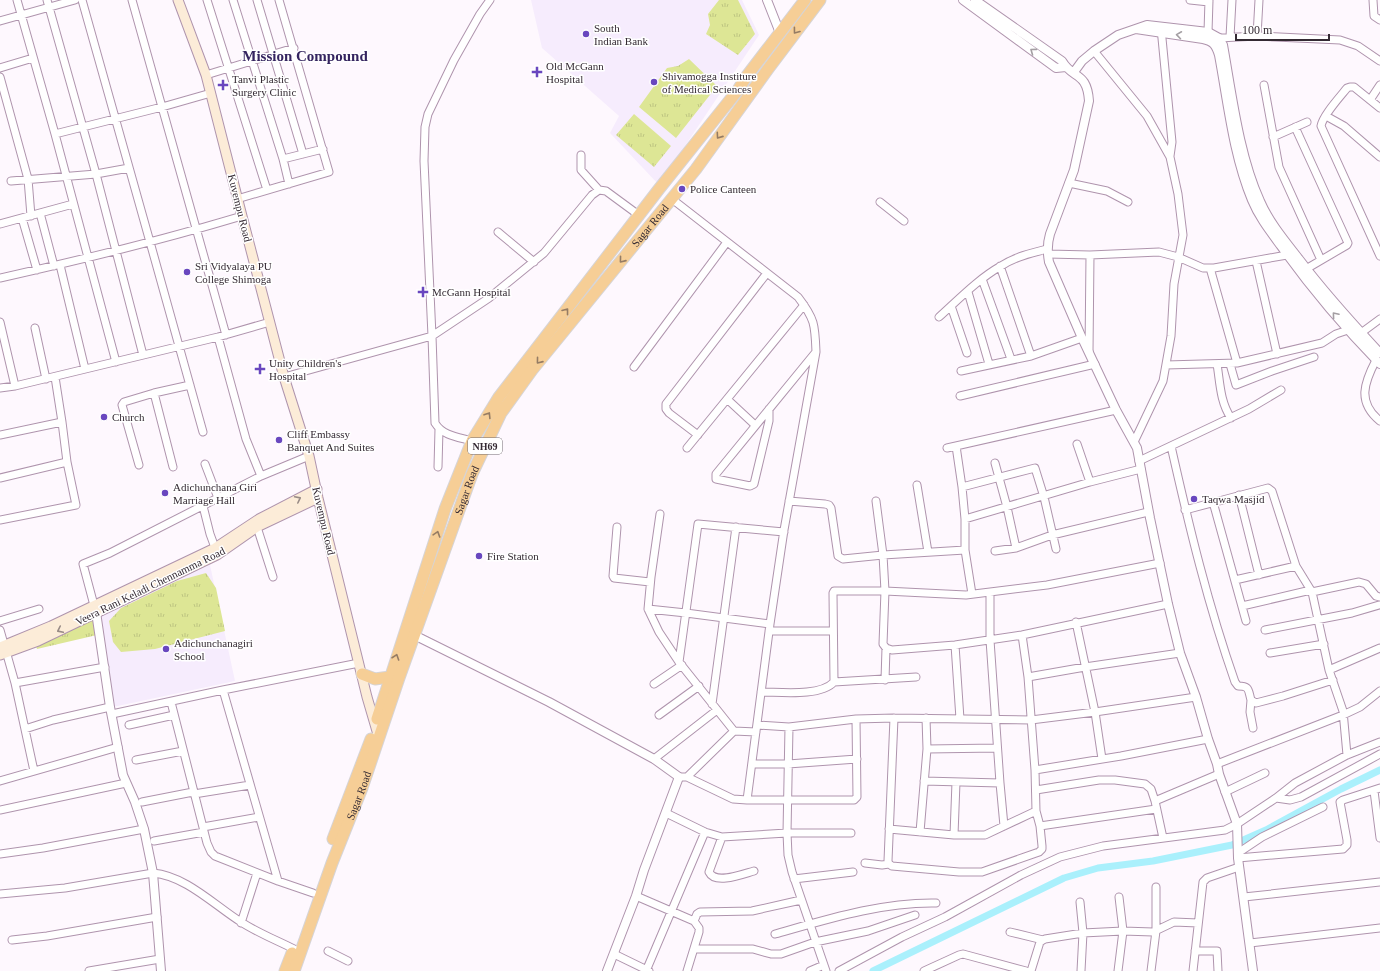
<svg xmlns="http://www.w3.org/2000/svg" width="1380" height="971" font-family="Georgia,serif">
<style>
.education{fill:#f6ecfd}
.park{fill:url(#park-tufts)}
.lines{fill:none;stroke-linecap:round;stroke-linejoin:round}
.canal{stroke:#aaf0fc;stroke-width:7}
.minor-casing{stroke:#af94ad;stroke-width:9}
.tertiary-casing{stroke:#af94ad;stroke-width:10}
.secondary-casing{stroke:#af94ad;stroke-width:11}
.trunk-casing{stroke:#d6d4d6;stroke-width:13}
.minor{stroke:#fff;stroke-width:7}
.tertiary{stroke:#fff;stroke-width:8}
.secondary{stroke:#fcecd8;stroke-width:9}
.trunk{stroke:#f6ce96;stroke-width:11}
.oneway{stroke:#957c64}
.oneway2{stroke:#a49fa3}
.oneway3{stroke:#988b86}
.poi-dot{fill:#6947bf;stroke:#fff;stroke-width:1.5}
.labels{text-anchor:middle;stroke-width:3;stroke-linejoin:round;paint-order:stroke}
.shield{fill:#fff;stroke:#716a70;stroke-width:1}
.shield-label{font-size:10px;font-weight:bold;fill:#342a33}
.poi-label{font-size:11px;fill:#342a33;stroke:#fff;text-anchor:start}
.street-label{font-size:11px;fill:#342a33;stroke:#fff}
.district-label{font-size:15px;font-weight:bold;fill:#352560;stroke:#fff}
</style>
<defs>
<pattern id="park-tufts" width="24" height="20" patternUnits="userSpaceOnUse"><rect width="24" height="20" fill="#dde695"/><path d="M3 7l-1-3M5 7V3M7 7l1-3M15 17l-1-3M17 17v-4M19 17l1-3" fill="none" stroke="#bec581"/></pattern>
</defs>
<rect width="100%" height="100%" fill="#fef8fe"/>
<!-- education -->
<path class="education" d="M531 0H742L759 35 659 185 610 133 619 116 542 48Z
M210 565 235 681 113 707 100 616Z"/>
<!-- park -->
<path class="park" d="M719 0H738L755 34 738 55 706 34 710 25 708 14Z
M689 59 717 86 676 138 639 107 667 68 678 66Z
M634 114 671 146 654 167 616 135Z
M206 573 216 588 225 631 155 649 121 652 113 642 109 621 121 608 177 581Z
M94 618 97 635 37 649 36 646Z"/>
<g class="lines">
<!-- canal -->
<path class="canal" d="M873 971 1064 878 1098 868 1153 861 1232 845 1266 830 1341 789 1380 770"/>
<!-- minor casing -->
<g class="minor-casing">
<path id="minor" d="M17 0 55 134 116 362
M47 0 96 174 143 355
M82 0 150 242 203 432
M132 0 226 335
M207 0 267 190
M233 0 283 159 289 184
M257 0 303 154
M1190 0 1209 2
M1373 0 1374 16 1380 20
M0 21 75 0
M1161 28 1172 142 1170 156
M1208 32 1209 0
M1257 36 1259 0
M1230 37 1232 0
M1215 39 1219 38 1257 36 1340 40 1358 46 1380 61
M1094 51 1147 116 1170 157 1178 194 1183 235 1174 284 1171 336 1163 381 1134 442
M0 68 33 58
M206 75 294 48
M0 77 28 179 31 216
M1264 85 1279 167 1321 260
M1370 100 1380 85
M1380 108 1354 87H1350L1347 88C1340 97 1323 115 1321 126L1380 256
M1326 116 1344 126 1380 157
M1295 127 1348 243 1347 245 1306 269
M55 134 162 107 211 93
M1273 137 1307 122
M581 155V170L599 190
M283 159 323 149
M11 181 96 174 129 168
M1069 183 1107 191 1128 202
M237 199 329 172 279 0
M672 199 798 297C815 319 815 325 816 352L784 530 770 624 747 800
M880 202 904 221
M40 213 54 266
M22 218 37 270
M0 224 73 204
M498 232 534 262
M1048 254 1090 255 1159 252 1178 257 1203 268H1214L1287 255
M1256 261 1277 354
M60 265 85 369
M1000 266 1031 356
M1210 268 1237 363
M0 278C81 260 162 240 242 216
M982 279 1011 359
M968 292 989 364
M951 306 967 353
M939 317C958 300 978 279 1001 266 1015 257 1031 253 1047 249
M0 322 15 386
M35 328 46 379
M1361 333 1380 319
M218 337 246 439 261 476
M1089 352 1090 255
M1376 360C1364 383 1357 402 1380 421
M1217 364C1220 382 1220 402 1231 418
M1230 364 1236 385 1272 371 1314 357
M1166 365 1237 363 1322 343 1336 334 1348 330
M634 367 727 242
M961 371 1031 356 1082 338
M284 377 432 336 424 161 425 127 428 114 454 60 480 14 490 0
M0 388 15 386 218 337 270 322
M154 393 173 467
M960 396 1095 364
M727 399 755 425
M769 409V421L754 484 750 486 716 479V474L815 353
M0 435 62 422
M698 435 669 413 666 409V404L767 273
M472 441C458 437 443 436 435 423L432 336 489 298 544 253 592 195 599 190 606 191 640 216
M1077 444 1090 482
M956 446 962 487 965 519V550L972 594
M1171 446C1189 526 1208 605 1235 682L1238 686C1250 686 1248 690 1251 700L1256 703 1283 696 1333 680
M687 448 804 305
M947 448 1116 410
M1139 461 1249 409 1281 390
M995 463 1007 507 1016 548
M205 464 218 498
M139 465 122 405 124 402 154 393 190 385
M438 467 439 429
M0 478 67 462
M917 485 928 552
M962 487 1035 468 1044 497 1056 549
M1239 495 1259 575
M789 501 825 504 829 505 831 508 838 556 843 559 883 555 965 550
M876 501 883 555 885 591 883 644 886 648 885 680
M1213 502 1246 621
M203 506 210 534 217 553
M1185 510 1268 488 1272 491 1296 566 1312 592 1329 670 1343 711 1347 755
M660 514 651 577 648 609 659 632 679 662 734 731
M965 519 1090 482 1141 469
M0 520 76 505 67 462 62 422 55 377
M257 527 273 577
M617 527 613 576 614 578 650 582
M995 551 1016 548 1052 535 1148 512
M1235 580 1296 566
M1312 592 1359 582 1366 584 1376 596 1380 597
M1242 606 1311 590
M95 609 83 564 110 553 261 476 309 456
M648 609 686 613 770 624
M0 621 39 609
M1076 622 1095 712 1102 759
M0 630 15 683 34 771
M1265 630 1352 613 1379 605
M769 631H833
M955 645 960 719
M886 648 892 650 955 645 1022 635 1168 604
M1270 653 1324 644
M679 662 698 524 784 532
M1329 670 1380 648
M916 677 834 682 833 593 834 591H885L966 595 1047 585 1160 563
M1028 677 1085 667 1180 653
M15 683 105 667
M654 684 682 665
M223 690 278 881
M761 692C780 692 820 697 834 682
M1251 700 1250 712 1253 728
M171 702 207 843 211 852 215 856 278 881 313 893
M712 704 736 527
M112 714 223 690 359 663
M659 715 699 686
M894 718 888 861 889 864 892 866 959 872H982L1039 852 1042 849V846L1040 826 1036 811 1035 770 1028 677 1022 635
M129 725 174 715
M757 725 789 727 856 719 894 718 1031 720 1095 712 1196 697
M789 727 787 833 788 855 792 872 826 971
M25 729 53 720 110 707
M927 749 997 748
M654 759 717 710
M136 760 183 751
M752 764H788L857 759
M1217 764 1343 715 1360 707 1380 691
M1035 770 1121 756 1208 739
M679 777H687L733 799 747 800H854L857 797 856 719
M687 777 734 731 756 732
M0 781 118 747
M924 781 1000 783 990 640V592
M1000 783 1004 826
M1036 790 1099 780H1115L1145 784 1151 789 1155 801 1163 838
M1374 791 1380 838
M1225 792 1265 773
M194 794 250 785
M1276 798 1290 800 1301 797 1380 754
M1155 801 1219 774
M142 802 193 792
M0 810 126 783
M666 813 705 832 722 837 787 833H851
M1040 826 1156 809
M203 827 259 817
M889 829 954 835H985L1036 811
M920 832 927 749 926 718
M954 835 956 782
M722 837 709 872C715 885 743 874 754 871
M154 841 204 832
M1238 853 1262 837 1323 807
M0 854 43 848 144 829
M1238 858 1343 849 1347 845V840L1340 802 1343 800 1380 788
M865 863 882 865 889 864
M794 879 853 872
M0 894 65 888 153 873C186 876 214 905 241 922 258 933 276 940 294 949
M636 896 694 921
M1244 897 1380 882
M1080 902 1083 933 1081 971
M241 923 257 873
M1010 932 1043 940
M775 934C828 919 882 902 936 903
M12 940 47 936 157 917
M1250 943 1380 928
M695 949H753L771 954H781L815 942 868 931 915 915
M328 951 348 961
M1195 951H1217L1218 971
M614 954 649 971
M89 971 160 959
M646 971 705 832
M687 971 699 932V928L694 921 697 914 700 912 752 911 801 900
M810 971 824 965
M839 971 902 937 945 917 1021 875 1060 857 1103 846 1225 830 1237 824 1276 798 1295 783 1347 755 1380 742
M924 971 959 955 963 954 1026 971
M1031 971 1040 942 1045 939 1083 933 1123 931 1153 932 1174 922 1198 923
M1118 971 1123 931 1119 897
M1151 971 1156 931V887
M1193 971 1203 882 1207 878 1239 867"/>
</g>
<!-- tertiary casing -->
<g class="tertiary-casing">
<path id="tertiary" d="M767 0 780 33
M963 0 1056 68 1066 67
M975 0 1062 61C1073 80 1087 71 1089 101L1074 170 1050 234C1047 244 1047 251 1049 262L1082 338 1116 410 1137 448 1150 518 1168 604 1180 653 1196 697 1208 739 1217 764 1219 774 1237 824 1238 858 1253 971
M1136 29 1203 39C1213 41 1216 45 1219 55 1228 103 1233 154 1252 200 1259 217 1270 231 1281 246 1311 288 1344 327 1380 364
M1074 72 1082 61 1094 51 1118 35 1147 25 1208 32 1219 38 1223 45C1232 95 1239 155 1260 201 1269 222 1285 241 1299 259 1324 292 1352 323 1380 353
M96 612 110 707 123 775 135 802 144 829 153 873 161 971
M410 633 549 702 654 759 679 777 644 870 636 896 607 971"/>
</g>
<!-- secondary casing -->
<g class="secondary-casing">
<path id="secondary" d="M178 0 206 75 242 216 284 377 309 456 318 498 367 697 379 738
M0 647 51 626 215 548 259 519 317 489
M0 655 38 641 217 555 257 527 318 498"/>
</g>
<!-- trunk casing -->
<g class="trunk-casing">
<g id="trunk">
<path d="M362 674 375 679 390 677"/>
<path d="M377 719 445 509 472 441 499 397 543 340 659 189 738 90 746 77 805 0"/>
<path d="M333 839 371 739"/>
<path d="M285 971 292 953"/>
<path id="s1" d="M294 971 332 863 362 788 399 678 472 474 501 413 532 370 696 169 768 69 820 0"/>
</g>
</g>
<!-- minor -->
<use href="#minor" class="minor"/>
<!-- tertiary -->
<use href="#tertiary" class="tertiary"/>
<!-- secondary -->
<use href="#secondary" class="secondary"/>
<!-- trunk -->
<use href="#trunk" class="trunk"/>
</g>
<!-- one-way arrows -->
<defs><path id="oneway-chevron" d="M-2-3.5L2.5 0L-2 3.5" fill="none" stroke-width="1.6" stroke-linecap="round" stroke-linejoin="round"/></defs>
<g class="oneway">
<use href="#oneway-chevron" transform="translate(796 31) rotate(127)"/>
<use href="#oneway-chevron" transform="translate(719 136) rotate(125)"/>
<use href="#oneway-chevron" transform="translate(622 260) rotate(129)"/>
<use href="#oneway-chevron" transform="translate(566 311) rotate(-52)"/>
<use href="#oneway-chevron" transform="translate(539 361) rotate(129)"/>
<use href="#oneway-chevron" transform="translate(488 415) rotate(-58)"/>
<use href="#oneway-chevron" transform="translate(437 534) rotate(-72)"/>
<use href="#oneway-chevron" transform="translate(396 657) rotate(-71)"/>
</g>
<g class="oneway2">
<use href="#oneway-chevron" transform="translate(1179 35) rotate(-172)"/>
<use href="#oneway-chevron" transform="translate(1033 51) rotate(-144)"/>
<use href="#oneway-chevron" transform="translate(1335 315) rotate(-130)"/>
</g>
<g class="oneway3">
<use href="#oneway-chevron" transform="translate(298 499) rotate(-27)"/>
<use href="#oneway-chevron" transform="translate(60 630) rotate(154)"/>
</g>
<!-- markers -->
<g class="poi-dot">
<circle cx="586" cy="34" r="4"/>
<path d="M535 66h4v4h4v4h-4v4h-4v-4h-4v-4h4z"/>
<circle cx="654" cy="82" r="4"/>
<path d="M221 79h4v4h4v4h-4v4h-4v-4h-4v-4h4z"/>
<circle cx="682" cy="189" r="4"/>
<circle cx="187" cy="272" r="4"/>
<path d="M421 286h4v4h4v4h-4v4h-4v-4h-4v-4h4z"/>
<path d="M258 363h4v4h4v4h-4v4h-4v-4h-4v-4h4z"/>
<circle cx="104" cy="417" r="4"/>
<circle cx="279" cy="440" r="4"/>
<circle cx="165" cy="493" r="4"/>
<circle cx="1194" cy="499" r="4"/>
<circle cx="479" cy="556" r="4"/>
<circle cx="166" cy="649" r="4"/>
</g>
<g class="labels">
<!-- shield labels -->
<rect class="shield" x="468" y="438" width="34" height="16" rx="3"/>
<g class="shield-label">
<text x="485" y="450">NH69</text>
</g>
<!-- poi labels -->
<g class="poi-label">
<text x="594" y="32">South<tspan x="594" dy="13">Indian Bank</tspan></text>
<text x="546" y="70">Old McGann<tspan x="546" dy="13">Hospital</tspan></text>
<text x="662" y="80">Shivamogga Institure<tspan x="662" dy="13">of Medical Sciences</tspan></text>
<text x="232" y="83">Tanvi Plastic<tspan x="232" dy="13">Surgery Clinic</tspan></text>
<text x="690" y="193">Police Canteen</text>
<text x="195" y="270">Sri Vidyalaya PU<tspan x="195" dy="13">College Shimoga</tspan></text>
<text x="432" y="296">McGann Hospital</text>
<text x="269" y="367">Unity Children's<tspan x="269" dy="13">Hospital</tspan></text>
<text x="112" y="421">Church</text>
<text x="287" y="438">Cliff Embassy<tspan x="287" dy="13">Banquet And Suites</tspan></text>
<text x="173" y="491">Adichunchana Giri<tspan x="173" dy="13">Marriage Hall</tspan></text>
<text x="1202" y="503">Taqwa Masjid</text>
<text x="487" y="560">Fire Station</text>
<text x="174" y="647">Adichunchanagiri<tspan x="174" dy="13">School</tspan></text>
</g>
<!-- street labels -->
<g class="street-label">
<text transform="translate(240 208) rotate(76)" y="4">Kuvempu Road</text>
<text dy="4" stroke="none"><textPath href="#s1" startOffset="835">Sagar Road</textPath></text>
<text dy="4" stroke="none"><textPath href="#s1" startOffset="511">Sagar Road</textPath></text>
<text transform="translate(324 521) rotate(77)" y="4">Kuvempu Road</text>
<text transform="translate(150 586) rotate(-26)" y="4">Veera Rani Keladi Chennamma Road</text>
<text dy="4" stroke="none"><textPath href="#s1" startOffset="187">Sagar Road</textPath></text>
</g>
<!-- district labels -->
<g class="district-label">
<text x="305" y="61">Mission Compound</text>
</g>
</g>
<!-- scale -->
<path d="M1236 34v6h93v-6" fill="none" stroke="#342a33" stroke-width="2"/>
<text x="1242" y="34" font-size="12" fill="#342a33" stroke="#ffffff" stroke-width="3" paint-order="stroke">100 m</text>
</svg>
